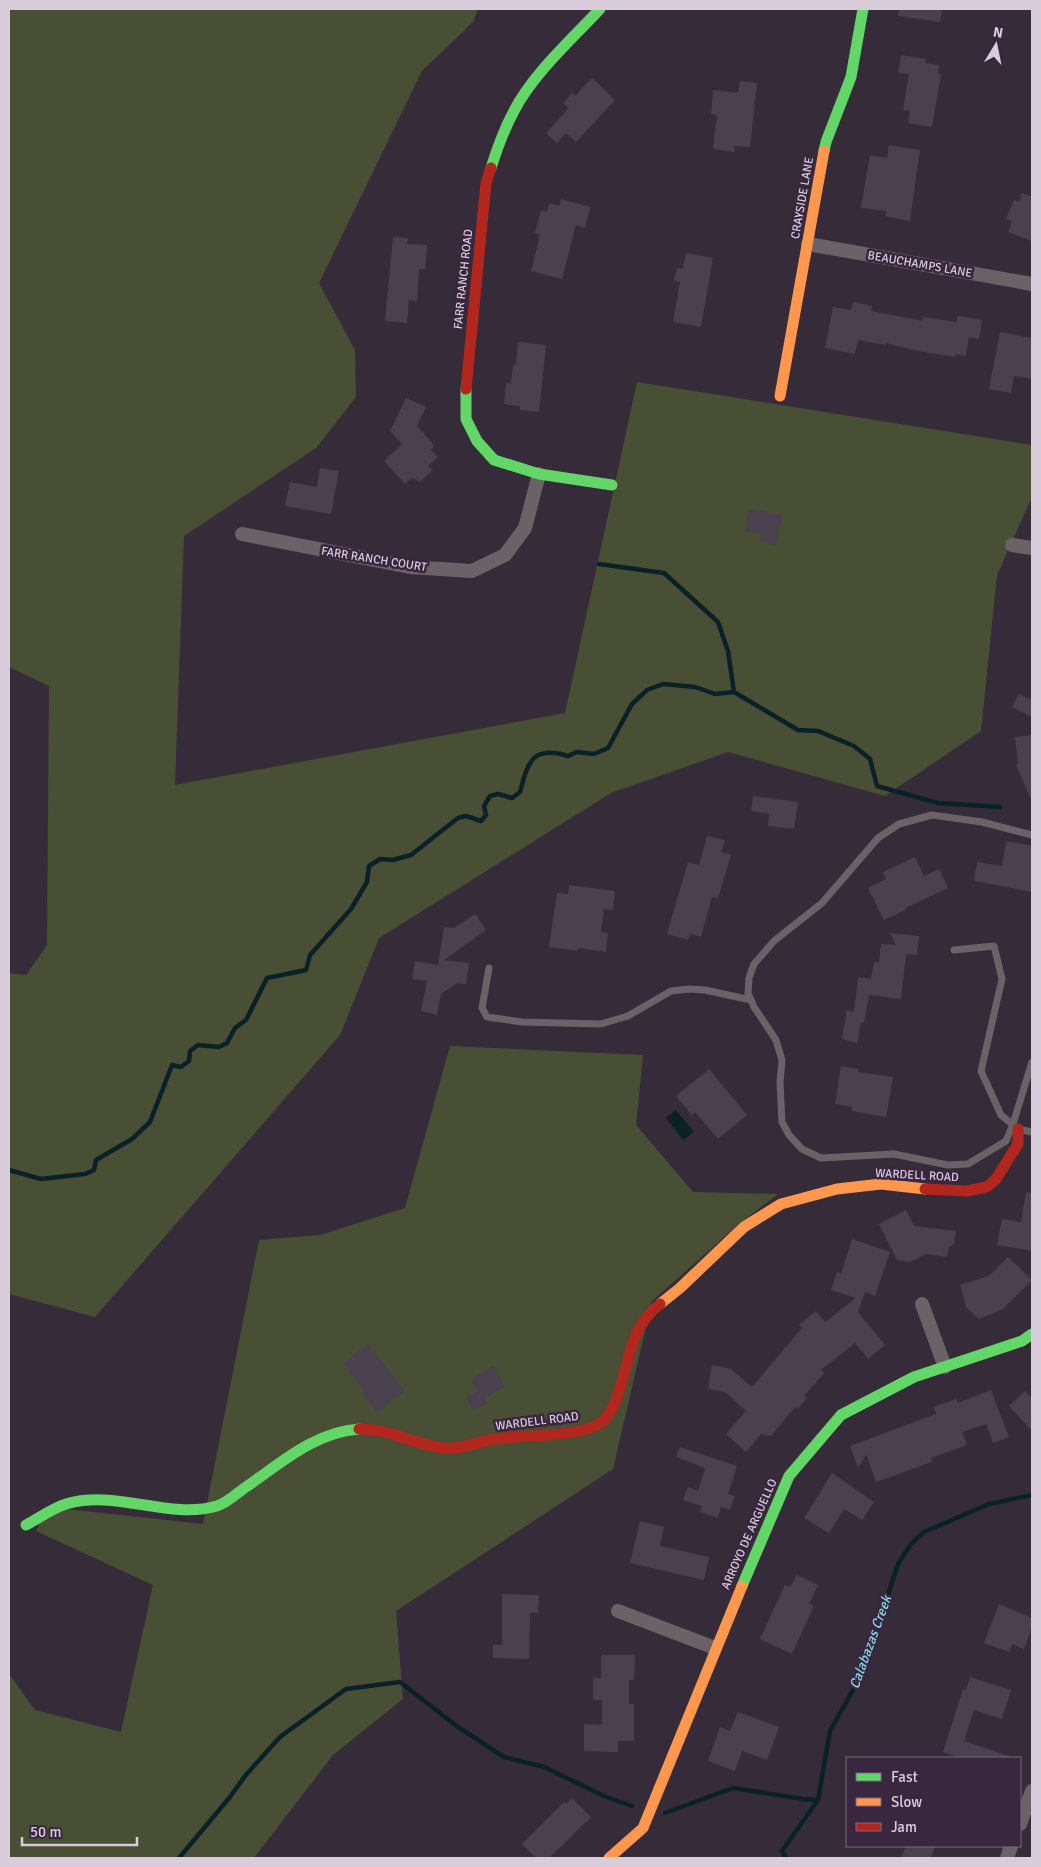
<svg xmlns="http://www.w3.org/2000/svg" width="1041" height="1867" font-family="Signika,sans-serif">
<style>
.green{fill:#484f35}
.water{fill:#092127}
.lines{fill:none;stroke-linecap:round;stroke-linejoin:round}
.stream{stroke:#092127;stroke-width:4.5}
.building{fill:#4a414e}
.lane{stroke:#6b6267;stroke-width:7}
.street{stroke:#6b6267;stroke-width:14}
.fast{stroke:#63d668;stroke-width:11}
.slow{stroke:#ff974d;stroke-width:11}
.jam{stroke:#b3261e;stroke-width:11}
.labels{text-anchor:middle;stroke-width:5;stroke-linejoin:round;paint-order:stroke}
.street-label{font-size:12px;fill:#d9cddc;stroke:#39263f}
.water-label{font-size:14px;font-style:italic;fill:#85dbeb;stroke:#39263f}
</style>
<rect width="100%" height="100%" fill="#362c39"/>
<!-- green -->
<path class="green" d="M9 9H478L473 22 422 71 319 283 355 350 356 397 316 448 184 536 175 785 565 713 637 382 1032 445V497L997 575 981 731 885 796 728 752 611 793 379 938 340 1035 95 1317 9 1294V973L26 975 47 945 49 686 9 667Z
M450 1046 643 1055 636 1125 693 1192 778 1194 739 1224 652 1301 613 1469 396 1611 403 1699 333 1755 254 1858H9V1674L35 1710 121 1732 153 1585 36 1531 48 1507 203 1524 259 1240 320 1235 405 1208Z"/>
<!-- water -->
<path class="water" d="M676 1110 694 1132 683 1140 666 1118Z"/>
<g class="lines">
<!-- stream -->
<path class="stream" d="M599 564 664 573 718 622 728 651 734 692
M9 1170 41 1179 85 1174 94 1170 96 1160 132 1139 150 1122 172 1065 181 1067 189 1061 190 1051 198 1045 219 1047 227 1043 235 1028 246 1020 267 978 306 970 310 955 351 909 367 882 369 866 380 859 393 860 411 855 458 818 466 816 481 821 486 815 484 806 490 796 498 794 512 798 520 792C528 762 532 745 568 756L577 752 594 754 608 748 632 704 647 690 663 684 695 687 715 694 734 692 798 730 818 731 854 746 870 759 877 786 938 803 1000 807
M665 1813 733 1788 803 1799 818 1800
M179 1858 230 1797 245 1776 280 1737 346 1689 400 1682 458 1727 504 1757 544 1767 604 1796 632 1806
M786 1858 782 1851 818 1800 830 1731 853 1690 877 1628 898 1564 911 1544 924 1532 989 1504 1032 1495"/>
</g>
<!-- building -->
<path class="building" d="M899 9H942L940 22 898 16Z
M901 55 926 59 925 63 939 65 938 74H941L932 127 908 123 910 111 903 110 909 74 898 73Z
M592 78 615 100 576 142 566 133 557 143 546 133 569 108 563 103 572 93 575 96Z
M740 81 757 83 750 147 734 146V152L713 149 717 115 711 114 713 90 738 93Z
M889 145 920 150 910 221 885 216 886 211 861 208 870 155 887 158Z
M1022 193 1032 197V241L1008 232 1012 221 1006 219 1014 200 1019 202Z
M561 199 590 207 585 228 576 225 562 279 531 271 540 235 535 233 541 210 547 212 549 203 559 206Z
M393 237 408 238 407 244 427 245 425 269H419L417 301 409 300 407 323 385 321Z
M686 253 713 258 701 327 673 322 680 282 674 281 677 268 683 269Z
M853 302 872 306 871 311 923 321V317L956 322 958 316 982 320 979 339 969 337 966 356 956 354 955 357 918 351 886 343V345L858 340 855 354 825 348 833 307 851 310Z
M1000 332 1032 338V379L1014 376 1011 393 989 389Z
M518 342 546 345 539 412 520 410V406L504 404 506 383 511 384 513 365H516Z
M406 398 426 407 417 426 434 445 431 450 438 457 428 466 433 470 420 482 412 478 405 484 384 461 402 444 390 431Z
M320 468 339 471 331 514 285 506 290 482 317 487Z
M749 509 782 515 776 545 760 542 761 534 745 531Z
M1019 694 1032 700V717L1012 707Z
M1032 735V802L1016 765 1018 764 1015 737Z
M753 796 798 802 794 829 768 826 769 814 751 811Z
M707 836 725 840 721 852 731 855 718 898 712 897 701 937 690 934 688 940 667 934 688 862 699 865Z
M1006 841 1032 846V892L974 881 977 862 1002 866Z
M915 857 924 876 939 869 948 888 905 908 906 910 884 920 868 888 886 879 883 872Z
M569 885 615 891 613 910 604 909 601 932 608 933 606 952 578 948V951L549 947 557 893 568 894Z
M475 914 486 930 444 960 469 963 466 984 457 983 441 994 437 1015 421 1011 427 981 412 979 415 961 438 965 444 927 454 928Z
M890 933 919 936 917 955 906 954 901 999 869 995 864 1023 861 1022 857 1043 842 1039 847 1010 854 1012 858 977 871 979 874 962 879 963 881 944 896 945Z
M841 1066 859 1069 858 1072 893 1077 886 1117 852 1111V1107L835 1104Z
M709 1069 747 1115 718 1139 695 1112 692 1115 676 1096Z
M1026 1192 1032 1193V1251L997 1245 1002 1219 1021 1222Z
M906 1210 914 1226 956 1231 954 1244 949 1247 947 1257 926 1254 910 1262 897 1260 879 1224Z
M852 1239 890 1252 875 1296 865 1292 858 1312 885 1345 868 1359 855 1343 821 1370 824 1373 804 1396 807 1398 798 1409 795 1407 771 1436 761 1434 746 1452 726 1434 746 1411 725 1392 708 1389 712 1365 731 1369 752 1387 802 1328 799 1325 816 1311 825 1322 856 1298 831 1290 837 1272 841 1274Z
M1008 1257 1032 1280 1003 1309 979 1319 966 1307 960 1285 989 1276Z
M368 1344 405 1391 377 1412 362 1393 364 1391 343 1363Z
M494 1366 505 1387 484 1398 487 1403 473 1410 466 1397 477 1391 471 1379Z
M991 1390 1009 1437 993 1443 986 1424 962 1432 967 1445 931 1458 932 1462 876 1482 866 1455 858 1468 850 1446 936 1414 934 1407 956 1399 958 1403Z
M1025 1391 1032 1399V1431L1009 1406Z
M680 1447 737 1466 728 1494 735 1496 730 1510 721 1507 718 1518 700 1512 702 1506 683 1500 688 1487 698 1491 705 1468 676 1457Z
M832 1473 874 1502 862 1520 844 1509 829 1533 804 1518Z
M640 1521 664 1527 660 1546 709 1557 704 1580 630 1563Z
M797 1575 818 1585 809 1604 814 1606 792 1654 760 1639 785 1585 790 1587Z
M502 1594 539 1595 538 1613H530L529 1659 493 1658V1645H502Z
M999 1604 1032 1618V1627L1024 1649 1012 1644 1009 1652 984 1643Z
M601 1655H635L634 1680H629V1704H634V1741H618V1752L584 1751V1724L602 1725V1700H593V1677L601 1678Z
M970 1677 1011 1690 1002 1719 974 1710 964 1741 1009 1756V1758H961L943 1752 963 1689 966 1690Z
M738 1712 779 1727 767 1760 742 1751 735 1771 708 1761 720 1727 730 1731Z
M572 1798 591 1817 549 1858H536L522 1844 564 1802 566 1804Z
M906 1846H935L931 1858H901Z"/>
<g class="lines">
<!-- lane -->
<path class="lane" d="M1032 835 982 822 932 815 899 824 878 838 822 903 774 941 754 964 749 978 748 993 754 1007 776 1040 782 1060 780 1083 782 1122 789 1135 802 1149 821 1158 894 1154 948 1165 968 1164 1006 1141 1013 1124 1032 1062
M954 950 994 946 1002 979 981 1071 1001 1115 1018 1129 1032 1132
M489 968 482 1008 487 1017 522 1022 601 1024 628 1016 671 991 689 989 705 990 751 1000"/>
<!-- street -->
<path class="street" d="M808 244 1032 284
M242 534 410 567 472 571 505 555 525 528 539 474
M1012 545 1032 548
M922 1304 945 1367
M618 1611 715 1648
M1020 1824 1032 1791
M1007 1858 1011 1846"/>
<!-- fast -->
<path class="fast" d="M824 151 826 142 851 77 863 9
M491 168C497 149 504 129 514 111 532 75 572 39 600 9
M466 389V419L477 441 494 460 539 474 612 485
M26 1525C39 1518 53 1508 66 1504 116 1489 168 1520 217 1506 227 1503 237 1493 246 1487 281 1463 315 1432 359 1429
M742 1586 789 1476 841 1415 914 1377 1022 1341 1032 1334"/>
<!-- slow -->
<path class="slow" d="M780 396 824 151
M660 1304 680 1288 744 1227 781 1204 837 1189 881 1184 925 1189
M609 1858 643 1828 742 1586"/>
<!-- jam -->
<path class="jam" d="M466 389 486 183 491 168
M925 1189 967 1191 987 1187 996 1179 1018 1144V1129
M359 1429C389 1428 415 1445 444 1448 462 1450 479 1441 496 1439 524 1435 556 1437 583 1430 591 1428 600 1425 606 1418 631 1384 621 1334 660 1304"/>
</g>
<g class="labels">
<!-- street labels -->
<g class="street-label">
<text transform="translate(802 198) rotate(-80)" y="4">CRAYSIDE LANE</text>
<text transform="translate(920 264) rotate(10)" y="4">BEAUCHAMPS LANE</text>
<text transform="translate(463 279) rotate(-84)" y="4">FARR RANCH ROAD</text>
<text transform="translate(374 559) rotate(9)" y="4">FARR RANCH COURT</text>
<text transform="translate(917 1175) rotate(3)" y="4">WARDELL ROAD</text>
<text transform="translate(537 1421) rotate(-7)" y="4">WARDELL ROAD</text>
<text transform="translate(749 1534) rotate(-66)" y="4">ARROYO DE ARGUELLO</text>
</g>
<!-- water labels -->
<g class="water-label">
<text transform="translate(870 1642) rotate(-70)" y="5">Calabazas Creek</text>
</g>
</g>
<!-- border -->
<rect width="1041" height="1867" fill="none" stroke="#d9cddc" stroke-width="20"/>
<!-- legend -->
<rect x="846" y="1757" width="175" height="90" fill="#39263f" stroke="#79697e"/>
<rect x="856" y="1773" width="25" height="8" fill="#63d668" stroke="#79697e"/>
<text x="891" y="1782" font-size="15" fill="#d9cddc">Fast</text>
<rect x="856" y="1798" width="25" height="8" fill="#ff974d" stroke="#79697e"/>
<text x="891" y="1807" font-size="15" fill="#d9cddc">Slow</text>
<rect x="856" y="1823" width="25" height="8" fill="#b3261e" stroke="#79697e"/>
<text x="891" y="1832" font-size="15" fill="#d9cddc">Jam</text>
<!-- north arrow -->
<g transform="translate(996 45) rotate(10)" stroke="#39263f" stroke-width="4" paint-order="stroke">
<path d="M0-4L9 19L0 12L-9 19Z" fill="#d9cddc"/>
<text y="-8" font-size="14" font-weight="bold" text-anchor="middle" fill="#d9cddc">N</text>
</g>
<!-- scale -->
<path d="M22 1837v8h115v-8" fill="none" stroke="#d9cddc" stroke-width="2.5"/>
<text x="30" y="1837" font-size="15" fill="#d9cddc" stroke="#39263f" stroke-width="4" paint-order="stroke">50 m</text>
</svg>
